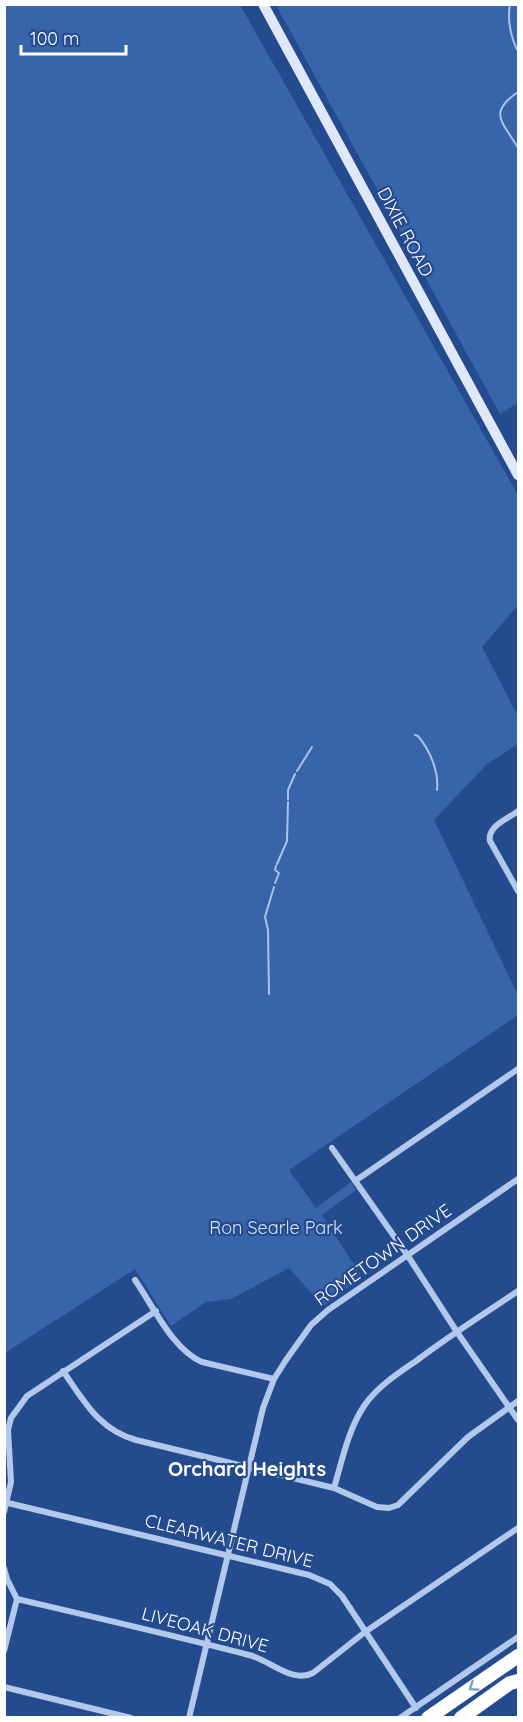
<svg xmlns="http://www.w3.org/2000/svg" width="523" height="1722" font-family="Quicksand,sans-serif">
<style>
.green{fill:#3864aa}
.lines{fill:none;stroke-linecap:round;stroke-linejoin:round}
.stream{stroke:#a7c3ec;stroke-width:2}
.street{stroke:#b3c9eb;stroke-width:6}
.secondary{stroke:#dfe8f9;stroke-width:10}
.highway{stroke:#fff;stroke-width:14}
.oneway{stroke:#879cc1}
.labels{text-anchor:middle;stroke-width:4.5;stroke-linejoin:round;paint-order:stroke}
.street-label{font-size:18px;fill:#fff;stroke:#244b8e}
.park-label{font-size:18px;fill:#d8e5f8;stroke:#244b8e}
.neighbourhood-label{font-size:20px;font-weight:bold;fill:#fff;stroke:#244b8e}
</style>
<rect width="100%" height="100%" fill="#244b8e"/>
<!-- green -->
<path class="green" d="M5 4 240 5 518 495V605L482 647 518 716V744L487 764 434 820 518 995V1015L289 1170 316 1208 351 1182 356 1190 322 1215 362 1277 323 1306 289 1268 231 1299 206 1302 171 1326 135 1269 5 1353Z
M276 5H518V403L500 414Z"/>
<g class="lines">
<!-- stream -->
<path class="stream" d="M510 4C507 19 511 39 518 51
M518 92C487 113 503 122 518 148
M415 735 418 736C430 750 439 772 437 790
M297 771 312 747
M288 799V790L295 774
M277 864 287 841 288 802
M275 883 279 873 275 870 276 866
M269 994 268 930 265 917 274 887"/>
<!-- street -->
<path class="street" d="M518 811C508 819 487 826 490 841L518 891
M332 1148 408 1256 457 1332 518 1420
M355 1181 518 1069
M135 1280C153 1306 173 1350 202 1362L274 1379
M63 1371C84 1401 99 1430 136 1440L334 1488 377 1507 389 1508 398 1505 468 1437 518 1401
M334 1488C342 1461 348 1430 364 1406 377 1387 397 1374 416 1361 449 1336 484 1314 518 1291
M8 1503 309 1575 330 1584 342 1596 416 1708
M4 1512 11 1482 8 1430 11 1418 27 1396 156 1311
M4 1568 7 1579 17 1599 4 1651
M17 1599C94 1617 172 1635 249 1655 270 1660 292 1684 313 1673L365 1632 518 1528
M4 1687 131 1718
M189 1718 263 1408 274 1379 286 1360 311 1325 328 1310 518 1179
M400 1718 518 1637"/>
<!-- secondary -->
<path class="secondary" d="M263 4 518 475"/>
<!-- highway -->
<path class="highway" d="M428 1718 518 1656
M461 1718 510 1683 518 1681"/>
</g>
<!-- one-way arrows -->
<defs><path id="oneway-chevron" d="M-2-3.5L2.5 0L-2 3.5" fill="none" stroke-width="1.6" stroke-linecap="round" stroke-linejoin="round" transform="scale(1.5)"/></defs>
<use class="oneway" href="#oneway-chevron" transform="translate(473 1687) rotate(146)"/>
<g class="labels">
<!-- street labels -->
<g class="street-label">
<text transform="translate(405 232) rotate(62)" y="6">DIXIE ROAD</text>
<text transform="translate(383 1255) rotate(-35)" y="6">ROMETOWN DRIVE</text>
<text transform="translate(229 1541) rotate(14)" y="6">CLEARWATER DRIVE</text>
<text transform="translate(205 1630) rotate(15)" y="6">LIVEOAK DRIVE</text>
</g>
<!-- park labels -->
<g class="park-label">
<text x="276" y="1234">Ron Searle Park</text>
</g>
<!-- neighbourhood labels -->
<g class="neighbourhood-label">
<text x="247" y="1476">Orchard Heights</text>
</g>
</g>
<!-- border -->
<rect width="523" height="1722" fill="none" stroke="#ffffff" stroke-width="12"/>
<!-- scale -->
<path d="M21 45v9h105v-9" fill="none" stroke="#ffffff" stroke-width="3"/>
<text x="30" y="45" font-size="18" fill="#ffffff" stroke="#244b8e" stroke-width="4.5" paint-order="stroke">100 m</text>
</svg>
